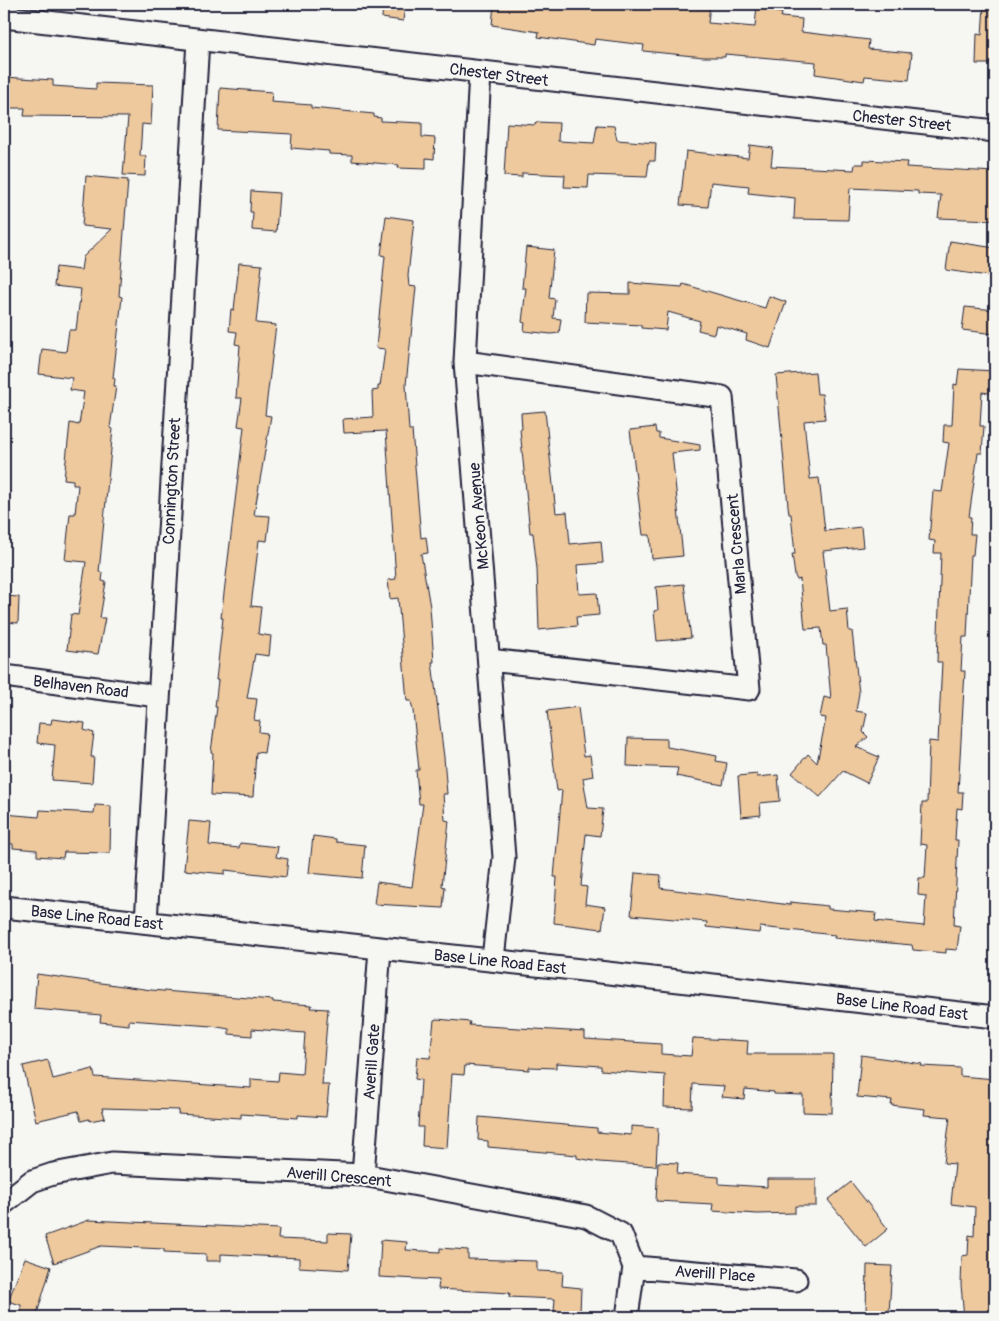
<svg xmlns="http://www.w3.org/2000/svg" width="999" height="1321" font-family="Pangolin,sans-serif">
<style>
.building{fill:#edc99d;stroke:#22223b}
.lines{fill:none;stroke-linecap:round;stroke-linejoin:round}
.minor-casing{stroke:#22223b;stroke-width:25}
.minor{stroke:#f6f6f2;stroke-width:21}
.labels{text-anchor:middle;stroke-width:4;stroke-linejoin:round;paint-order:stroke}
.street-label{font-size:16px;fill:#22223b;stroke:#f6f6f2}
</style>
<rect width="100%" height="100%" fill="#f6f6f2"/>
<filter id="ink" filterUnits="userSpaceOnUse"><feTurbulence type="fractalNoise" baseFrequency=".02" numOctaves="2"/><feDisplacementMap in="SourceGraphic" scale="10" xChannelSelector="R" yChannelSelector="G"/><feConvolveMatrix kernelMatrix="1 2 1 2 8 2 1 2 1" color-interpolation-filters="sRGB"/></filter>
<g filter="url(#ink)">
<!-- building -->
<path class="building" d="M383 4H405L403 21 382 18Z
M494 4H541L576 8V4H710L708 23 755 27 757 4H776L775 12 782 13 781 17 802 19 801 32 869 40 868 49 912 53 909 80 865 76 864 81 815 74 816 62 725 54V57H704L643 51 644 45 595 39 594 45 538 37 539 32 492 25Z
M984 5 995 6V64H976L977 34 982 35Z
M4 77 53 80V86L96 89V83L153 85 151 125 142 124 140 156H146L145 176 123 175 128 117 24 116 25 108H4Z
M220 88 272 92 271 102 311 105V108L374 114V117L381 118V121L422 123V137L435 138 434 159 426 158V169L398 168 399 165 352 161V155L329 154V151L291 148 292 134 218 130Z
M536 122 559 123 558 141 594 143 597 125 614 126 617 140 656 143 655 161H649L647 177 589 175 588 188 564 187 565 175 522 173V177L504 176 507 123 535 125Z
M750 145 773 148 771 166 854 170 855 164H864V160L907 162 906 167 995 172V220L938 218 941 195 918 194V191L850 188 848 220 794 219 795 198 748 193 749 186 711 182 708 207 680 205 686 151 748 158Z
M86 176 128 180 119 296 122 297 113 378 115 379 114 386H116L110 428 113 429 99 572 103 573 102 581 106 582 100 618H105L98 654 67 650 71 614 78 615 86 562 65 560 70 514H75L78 485H73V480L64 479 70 423 79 425 84 392 70 390 72 378 39 374 42 349 66 352 69 330H76L81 289 54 286 56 267 81 270 83 257 112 229 82 226Z
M251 191 279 193 276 232 252 230 253 212H250Z
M386 216 414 220 408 276 409 286 416 287 406 385 409 430H412L421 538 426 537 428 553 421 554 430 607 434 662H432L444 757 447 794H443L445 820 449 821 442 886 445 887 443 908 374 904 377 882 412 887 423 804H419L416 770H419L413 711 411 701H407L398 598 390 599 388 580 396 579 386 431 344 433 343 419 373 417 372 391 378 390V386H380L385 349 376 348 385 256 381 255Z
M950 241 995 248V277L946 270Z
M526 247 554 250 549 298 555 299 553 318 561 319 559 333 551 334 524 331 525 323 522 322 526 288H522Z
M239 263 262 265 256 323 276 325 265 415 271 416 254 515 270 516 267 541 259 540 251 606 261 607 258 634 271 636 269 656 255 654 247 698 257 699 254 720 260 721 259 732 267 733 264 753 256 752 253 797 211 795 213 753 211 752 217 707H215L218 680H216L223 618H221L244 427 238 426 242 398H236L240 345 235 344 237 332 229 331 231 309 234 310Z
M630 283 682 287 683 284 765 308 769 296 786 302 770 348 746 340 747 334 716 325 714 334 698 330 700 321 668 312 666 330 641 328V325L585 322 586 293 630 294Z
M965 307 995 310V334L962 330Z
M959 369 995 371V394L982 392 980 426H984L982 453H978L969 517H971L970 534H975L973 555H971L967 637H963L961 671H965L958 792H963L962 809 957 808 955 840H958L954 925 960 926 957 950 946 949V953L913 950 912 945 834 938 835 935 760 927 759 933 706 927 707 922 631 915 635 873 661 875 660 888 790 905V902L828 906V909L876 913 875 921 924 926 926 896 918 895 919 878H925L927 845 920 844 922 803H927L929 741 938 742 942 662H937L941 553H934L935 541 929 540 933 491 942 492 949 443 943 442 944 425H952L954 384 957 385Z
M815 372 817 394H822L825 419 804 421 810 479 819 478 825 531 861 527 863 547 823 551 830 611 847 609 849 631H852L859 693 856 711 867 713 863 732 868 737 856 747 879 757 867 783 843 771 820 797 792 773 808 754 817 763 826 718 820 717 824 697 831 699 826 645H823L821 628 805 629 800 579 797 580 795 576 792 554H795L791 514H789L788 506 776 375Z
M545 411 556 513 567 512 570 544 601 541 603 563 577 565 579 594 597 593 599 615 576 617 577 626 539 630 537 569 533 533H530L520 429H522L521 413Z
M655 427 656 433H659V438L700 445V450L672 453 683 556 652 559 650 535H643L630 430Z
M684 584 691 638 657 641 654 611 658 610 656 587Z
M4 596 19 597 18 623 4 622Z
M578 707 584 756 590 755 593 776 583 778 588 808 603 809 600 836 586 834 581 886 587 887 585 904 605 907 602 929 554 923 557 877H554L562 790 557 791 547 711Z
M52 719 85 723 84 730 94 733 91 757H94L92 783 52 780 55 745 37 743 39 723 51 724Z
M628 738 667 739V747L717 756 716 761 727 763 723 785 676 776 678 768 627 766Z
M757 774V777L778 775 780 801 760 803 761 815 741 817 738 776Z
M95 805 111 806 110 853 64 852 63 858 37 856V850L13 848V844L4 843V814L39 817 40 810 94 813Z
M189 821 211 823 209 845 239 848 240 843 278 847 276 857 288 859 286 877 225 870V874L184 870Z
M313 836 336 839V842L365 845 362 878 309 873Z
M37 974 151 990 273 1000V1002L312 1005 311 1008 328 1009 322 1085H329L326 1117 298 1115V1118L241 1114V1118L178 1114 179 1110 102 1108 105 1118 90 1121 89 1119 81 1121 78 1111 36 1121 23 1066 48 1060 53 1079 93 1069 95 1077 251 1088V1079L278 1081 279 1072 302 1074 305 1033 252 1029V1036L229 1034V1029L212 1026 129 1020V1025L100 1022 101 1015 34 1009Z
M437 1019 470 1022 469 1025 585 1032V1039L661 1044V1054L691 1056 693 1038 748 1041 747 1054H833L832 1113 803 1112V1095L774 1094V1092L745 1089 744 1099 722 1097 724 1086 693 1084 692 1108 664 1107 665 1075 601 1070V1066L556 1063V1068L529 1067V1070L465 1065 464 1075 452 1074 447 1148 422 1146 423 1127H418L421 1080 415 1079 417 1057 430 1058 434 1020Z
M861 1055 922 1064 921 1066 960 1068V1076L995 1079V1317H964L961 1285 962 1256 968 1255 969 1235 974 1236 975 1207 951 1204 955 1164 944 1163 950 1117 924 1115 925 1109 891 1105 892 1100 857 1097Z
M479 1117 597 1128V1132L631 1135V1126L658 1128 656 1166 599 1162 577 1158V1155L488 1147V1141L478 1140Z
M658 1162 678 1163 677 1174 719 1177V1184L767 1187V1179H816V1206H795V1213L757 1214 712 1211 713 1204 656 1201Z
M851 1182 888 1229 866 1247 828 1200Z
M89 1220 279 1229 278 1239 328 1241V1233L351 1234 348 1270 299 1267V1258L221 1254V1261H206V1254L164 1252V1249L101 1246 54 1263 45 1236Z
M381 1240 407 1242 406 1250 440 1252V1248L468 1250V1259L537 1261V1271L563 1272 562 1286 581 1288 580 1313 554 1312 555 1299 509 1297 510 1293 438 1289 439 1280 379 1277Z
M25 1258 51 1267 36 1317H21V1305L8 1301Z
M867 1265 892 1266 889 1314 866 1312Z"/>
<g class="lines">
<!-- minor casing -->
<g class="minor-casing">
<path id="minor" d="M4 17 995 131
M480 72 465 362 504 857 493 959
M465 362 722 397 749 689 489 660
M4 676 158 696
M4 907C334 942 665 979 995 1017
M146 922 198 40
M363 1175 380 949
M4 1203 32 1181 53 1174 112 1163 363 1175 586 1216 621 1234 634 1267 627 1317
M634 1267 796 1280"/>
</g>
<!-- minor -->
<use href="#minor" class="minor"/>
</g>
</g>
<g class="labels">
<!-- street labels -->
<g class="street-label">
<text transform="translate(499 74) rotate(7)" y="6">Chester Street</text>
<text transform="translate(902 120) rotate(6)" y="6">Chester Street</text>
<text transform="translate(171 481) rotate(-87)" y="6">Connington Street</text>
<text transform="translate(478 516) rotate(-95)" y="6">McKeon Avenue</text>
<text transform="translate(736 544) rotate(-95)" y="6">Marla Crescent</text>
<text transform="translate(81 686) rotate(7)" y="6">Belhaven Road</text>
<text transform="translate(97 917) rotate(6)" y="6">Base Line Road East</text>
<text transform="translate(500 961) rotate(6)" y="6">Base Line Road East</text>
<text transform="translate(902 1006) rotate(7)" y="6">Base Line Road East</text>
<text transform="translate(371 1062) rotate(-86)" y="6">Averill Gate</text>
<text transform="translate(339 1176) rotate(5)" y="6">Averill Crescent</text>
<text transform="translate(715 1273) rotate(4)" y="6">Averill Place</text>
</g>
</g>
<!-- margin -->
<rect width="999" height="1321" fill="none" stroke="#f6f6f2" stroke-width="20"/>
<rect x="10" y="10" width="979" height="1301" fill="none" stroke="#22223b" stroke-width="2" filter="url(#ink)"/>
</svg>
